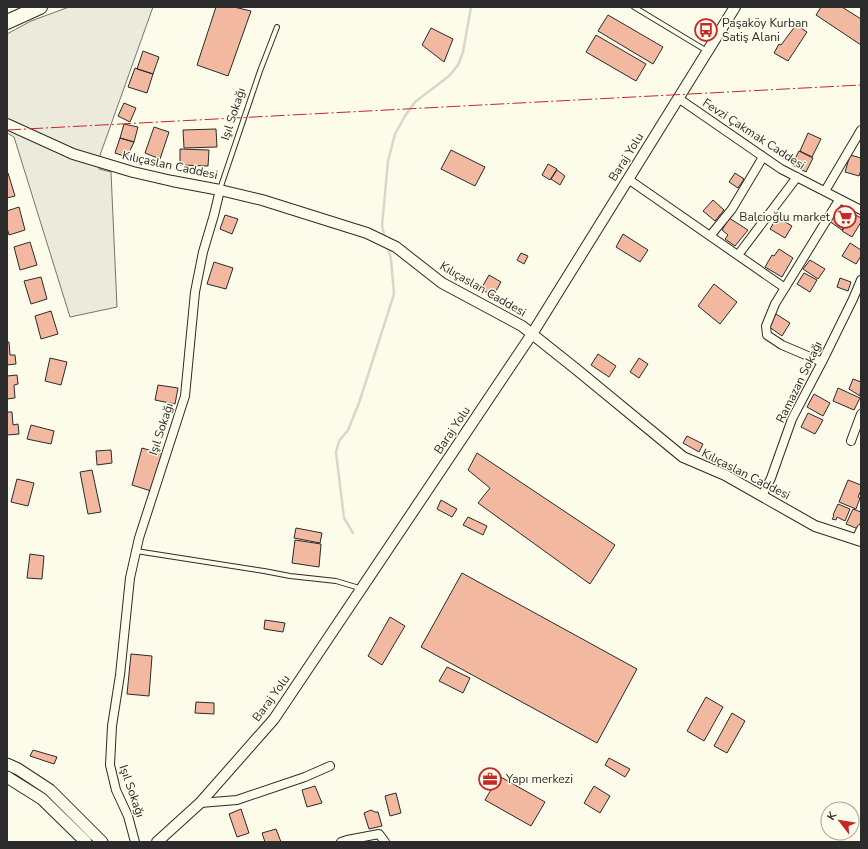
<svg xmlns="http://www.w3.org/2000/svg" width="868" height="849" font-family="'Nunito Sans',sans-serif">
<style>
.green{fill:#ecebdb;stroke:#74746e}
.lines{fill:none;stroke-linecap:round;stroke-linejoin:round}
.stream{stroke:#d8d7c9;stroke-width:2.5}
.building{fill:#f2b8a0;stroke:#2b2b2b}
.service-casing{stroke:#2b2b2b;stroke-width:6}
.minor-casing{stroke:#2b2b2b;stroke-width:10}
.tertiary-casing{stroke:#2b2b2b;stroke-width:12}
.secondary-casing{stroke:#2b2b2b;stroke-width:13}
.motorway-casing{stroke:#2b2b2b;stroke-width:16}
.service{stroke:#fdfbea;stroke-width:4}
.minor{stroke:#fdfbea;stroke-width:8}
.tertiary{stroke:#fdfbea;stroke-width:10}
.secondary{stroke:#fdfbea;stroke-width:11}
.motorway{stroke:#fdfbea;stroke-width:14}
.power{stroke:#c62828;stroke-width:1;stroke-dasharray:14 3 2 3;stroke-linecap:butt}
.labels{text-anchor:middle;stroke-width:3;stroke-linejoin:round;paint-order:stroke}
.poi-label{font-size:12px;fill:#2b2b2b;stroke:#fdfbea;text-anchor:start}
.street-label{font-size:12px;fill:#2b2b2b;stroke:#fdfbea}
</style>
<rect width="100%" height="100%" fill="#fdfbea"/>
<!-- green -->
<path class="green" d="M69 7H153L99 158V169L111 172 117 307 70 317 14 137 7 133V34L31 21Z"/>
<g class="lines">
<!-- stream -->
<path class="stream" d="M384 234 382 226 388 161 395 134 405 116 415 102 449 76 458 65 463 52 471 7
M353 533 344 518 336 452 339 441 348 430 359 403 394 294 391 259 389 252"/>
</g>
<!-- building -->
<path class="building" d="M216 7H234L251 11 228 76 197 65Z
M821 7H842L861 19V45L816 15Z
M608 15 663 47 653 64 598 31Z
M796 25 807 32 788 61 774 53 779 44 781 45Z
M431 28 453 39 444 62 422 45Z
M596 35 646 64 636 81 586 52Z
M143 51 159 57 153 74 137 69Z
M135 68 153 74 147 93 128 87Z
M124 103 136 108 130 122 118 116Z
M124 124 138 127 134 142 120 138Z
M154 127 169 132 160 159 145 153Z
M216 129 217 147 184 148 183 130Z
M808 133 821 139 812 157 800 151Z
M120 138 134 142 127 157 115 153Z
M180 149 209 150 208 166 180 165Z
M451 150 485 167 475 186 441 169Z
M799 151 813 158 806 172 792 165Z
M850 155 861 158V170L859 176 845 172Z
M548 164 557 169 550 180 542 175Z
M557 170 565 176 560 185 551 179Z
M7 173H8L15 196 7 198Z
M735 173 744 179 738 188 729 182Z
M713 200 724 210 715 221 703 211Z
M19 207 25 230 9 235 7 228V211Z
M837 210 850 218 842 230 829 221Z
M854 214 861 218V222L852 237 842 231Z
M225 215 238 219 232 234 220 229Z
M777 217 792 226 785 238 770 229Z
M729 218 748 230 735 246 725 239 728 235 722 230Z
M623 234 648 250 640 262 616 247Z
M30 242 37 265 20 270 14 247Z
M850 243 861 250V256L856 264 842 256Z
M779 249 793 258 782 277 765 267 772 255 774 256Z
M521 253 528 256 524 264 517 260Z
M810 260 825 269 818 279 803 269Z
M214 262 233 268 226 289 207 284Z
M804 273 817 280 810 292 797 284Z
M489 275 501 282 493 296 481 289Z
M41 277 47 299 31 304 24 281Z
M840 278 851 282 848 291 837 287Z
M714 284 737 302 720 324 698 306Z
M51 311 58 334 41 339 35 316Z
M776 314 790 323 782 336 768 326Z
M7 342H9L10 355H15L16 364 7 365Z
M598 354 616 366 609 377 591 365Z
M50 358 67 362 61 385 45 381Z
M639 358 648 364 639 378 630 372Z
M17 375 18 384 14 385 15 398 7 399V376Z
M853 379 861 382 860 396 849 389Z
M158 385 178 388 175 404 155 400Z
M838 388 860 398 854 410 833 401Z
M814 394 830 403 823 416 807 407Z
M7 412H12L13 425 18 424 19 434 7 435Z
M808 413 823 420 815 434 801 427Z
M31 425 54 431 51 444 27 439Z
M687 436 703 444 699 452 683 443Z
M142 448 162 454 151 491 132 485Z
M111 450 112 463 97 465 96 451Z
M477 453 615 545 590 584 478 503 490 488 468 470Z
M92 470 101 512 88 514 80 472Z
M17 479 34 483 28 506 11 502Z
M848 480 861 485V490L858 497 860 498 856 509 839 502Z
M441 500 457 509 452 517 437 509Z
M838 504 850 509 845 521 837 517 836 520 832 519 834 516 833 515Z
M853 509 861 512V521L858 529 846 524Z
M468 517 487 526 483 535 463 525Z
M296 528 322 533 320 543 294 538Z
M295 540 321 544 319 567 292 563Z
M30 554 44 556 42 579 27 578Z
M462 573 637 669 597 743 421 647Z
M390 617 405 626 382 665 368 656Z
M265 620 285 623 283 632 264 629Z
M131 654 152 656 149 696 127 694Z
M447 667 470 678 463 693 439 681Z
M706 697 723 707 704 741 687 731Z
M196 702 214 703V714L195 713Z
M732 713 745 721 727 753 714 746Z
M33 750 57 757 54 764 30 756Z
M609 758 630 769 625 777 605 765Z
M499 776 545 802 531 826 485 800Z
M315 786 322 803 307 807 302 790Z
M594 786 610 796 600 813 584 803Z
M396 793 401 813 390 816 385 796Z
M241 809 249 833 237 837 229 814Z
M371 810 375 812H378L382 826 369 829 364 813Z
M276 829 281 842H265L262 833Z"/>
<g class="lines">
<!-- service casing -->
<g class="service-casing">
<path id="service" d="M634 7 707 51
M220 189 260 71 277 27
M136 551 264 571 290 576 336 581 356 587 360 590"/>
</g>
<!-- minor casing -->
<g class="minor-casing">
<path id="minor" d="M678 98 781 169 861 210
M628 179 785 288
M825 191 861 130
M710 236 732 209 763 157
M738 255 797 177
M822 362 782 345 767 335 766 326 775 304 839 200
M851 441 861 414
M762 496 771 478 792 419 822 362 853 299 861 280
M856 539 861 529
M200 803 237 800 305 777 330 766
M135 842 128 816 116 790 110 765 112 726 120 675 130 578 139 538 185 396 195 292 203 252 214 215 220 190
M341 842 347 840 379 834 385 842"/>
</g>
<!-- tertiary casing -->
<g class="tertiary-casing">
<path id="tertiary" d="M7 124 73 154 133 172 172 181 220 190 262 200 367 233 396 247 442 283 522 326 576 369 683 457 725 475 815 526 861 541
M157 842 200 803 274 719 532 334 735 7"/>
</g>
<!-- secondary casing -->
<g class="secondary-casing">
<path id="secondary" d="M7 764 18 769 50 790 102 842
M7 777 42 799 86 842"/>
</g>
<!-- motorway casing -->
<g class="motorway-casing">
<path id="motorway" d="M7 22 40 7"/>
</g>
<!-- service -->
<use href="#service" class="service"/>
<!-- minor -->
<use href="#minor" class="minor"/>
<!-- tertiary -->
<use href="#tertiary" class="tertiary"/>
<!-- secondary -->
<use href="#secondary" class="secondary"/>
<!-- motorway -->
<use href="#motorway" class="motorway"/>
<!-- power -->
<path class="power" d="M7 130 861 85"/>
</g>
<!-- icons -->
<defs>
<g id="bus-ring" transform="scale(1.15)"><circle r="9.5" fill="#fdfbea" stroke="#c62828" stroke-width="1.5"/><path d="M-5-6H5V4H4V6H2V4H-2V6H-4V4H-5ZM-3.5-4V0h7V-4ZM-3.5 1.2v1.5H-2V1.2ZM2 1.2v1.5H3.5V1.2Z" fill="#c62828"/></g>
<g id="supermarket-ring" transform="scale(1.15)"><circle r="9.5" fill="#fdfbea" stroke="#c62828" stroke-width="1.5"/><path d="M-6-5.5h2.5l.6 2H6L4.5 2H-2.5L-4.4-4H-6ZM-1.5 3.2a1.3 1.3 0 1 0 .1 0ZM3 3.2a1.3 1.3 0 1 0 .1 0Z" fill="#c62828"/></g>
<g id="office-ring" transform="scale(1.15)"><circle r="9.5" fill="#fdfbea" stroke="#c62828" stroke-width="1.5"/><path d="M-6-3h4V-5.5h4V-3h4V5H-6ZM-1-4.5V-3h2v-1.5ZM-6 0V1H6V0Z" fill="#c62828"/></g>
</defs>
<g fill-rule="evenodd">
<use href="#bus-ring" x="706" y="30"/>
<use href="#supermarket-ring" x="845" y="217"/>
<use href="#office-ring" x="490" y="779"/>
</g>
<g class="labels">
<!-- poi labels -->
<g class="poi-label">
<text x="722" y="27">Paşaköy Kurban<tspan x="722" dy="14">Satiş Alani</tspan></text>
<text x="830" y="221" text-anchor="end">Balcioğlu market</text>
<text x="506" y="783">Yapı merkezi</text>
</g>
<!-- street labels -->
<g class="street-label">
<text transform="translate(233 114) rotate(-72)" y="4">Işıl Sokağı</text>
<text transform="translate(754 134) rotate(33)" y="4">Fevzi Çakmak Caddesi</text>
<text transform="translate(626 157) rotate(-58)" y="4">Baraj Yolu</text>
<text transform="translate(170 165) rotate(12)" y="4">Kılıçaslan Caddesi</text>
<text transform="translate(483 289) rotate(30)" y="4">Kılıçaslan Caddesi</text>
<text transform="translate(799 382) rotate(-64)" y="4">Ramazan Sokağı</text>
<text transform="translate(161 429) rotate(-72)" y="4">Işıl Sokağı</text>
<text transform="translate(452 430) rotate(-56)" y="4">Baraj Yolu</text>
<text transform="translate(746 474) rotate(27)" y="4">Kılıçaslan Caddesi</text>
<text transform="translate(271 698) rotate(-54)" y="4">Baraj Yolu</text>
<text transform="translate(132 791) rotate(71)" y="4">Işıl Sokağı</text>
</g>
</g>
<!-- border -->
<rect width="868" height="849" fill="none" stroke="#2b2b2b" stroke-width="16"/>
<!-- north arrow -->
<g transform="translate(840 821) rotate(301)"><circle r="19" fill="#fdfbea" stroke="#a9a89e"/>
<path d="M0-3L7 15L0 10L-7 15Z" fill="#c62828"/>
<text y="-6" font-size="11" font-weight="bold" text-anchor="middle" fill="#2b2b2b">K</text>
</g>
</svg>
